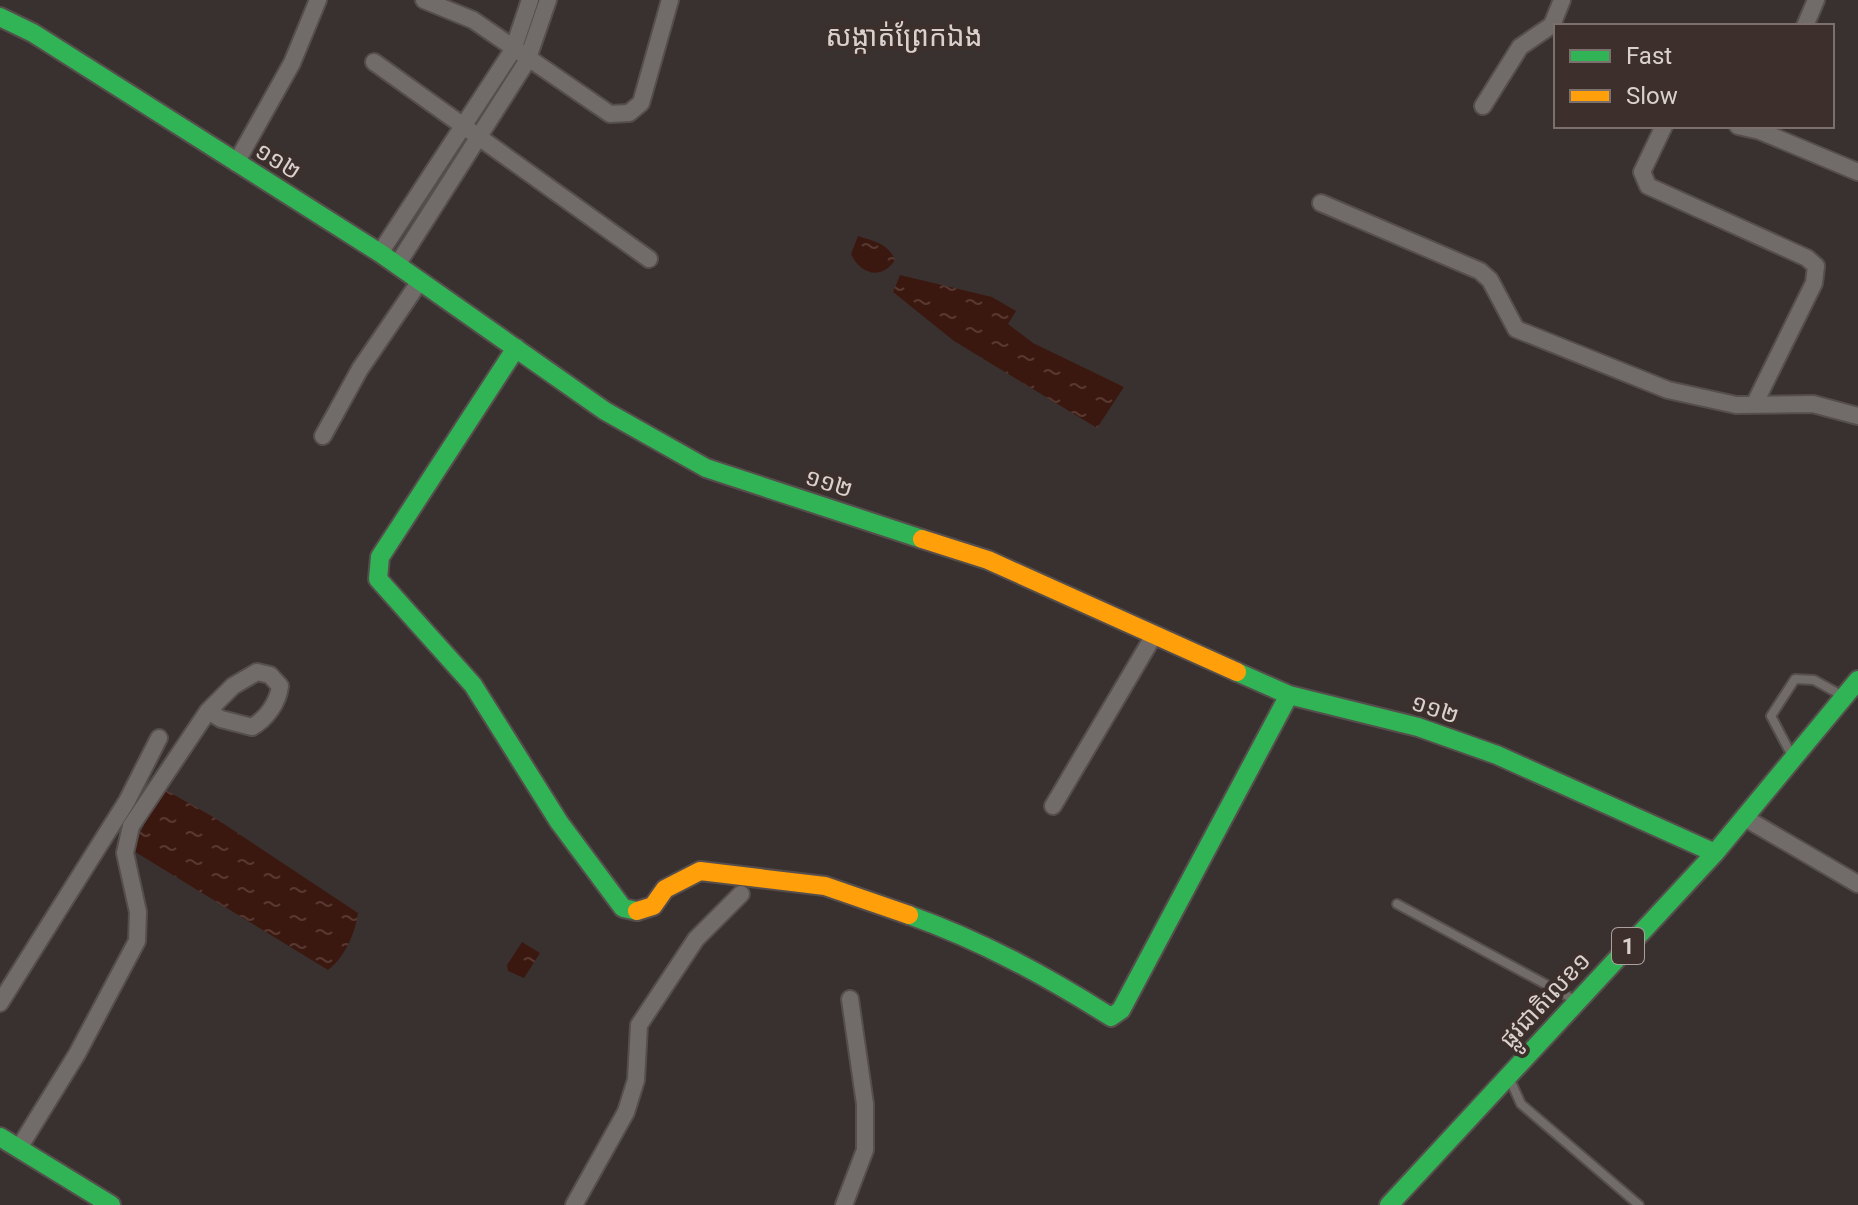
<svg xmlns="http://www.w3.org/2000/svg" width="1858" height="1205" font-family="Roboto,'Noto Sans Khmer',sans-serif">
<style>
.water{fill:url(#water-ripples)}
.lines{fill:none;stroke-linecap:round;stroke-linejoin:round}
.lane-casing{stroke:#554e4c;stroke-width:12}
.street-casing{stroke:#554e4c;stroke-width:20}
.fast-casing{stroke:#554e4c;stroke-width:22}
.slow-casing{stroke:#554e4c;stroke-width:22}
.lane{stroke:#716c6a;stroke-width:8}
.street{stroke:#716c6a;stroke-width:16}
.fast{stroke:#30b455;stroke-width:18}
.slow{stroke:#ff9f0a;stroke-width:18}
.labels{text-anchor:middle;stroke-width:8;stroke-linejoin:round;paint-order:stroke}
.shield{fill:#3d2f2b;stroke:#aba09e;stroke-width:2}
.shield-label{font-size:22px;font-weight:bold;fill:#dad1cf}
.street-label{font-size:24px;fill:#dad1cf;stroke:#3d2f2b}
.quarter-label{font-size:28px;fill:#dad1cf;stroke:#3d2f2b}
</style>
<defs>
<pattern id="water-ripples" width="26" height="14" patternUnits="userSpaceOnUse" patternTransform="scale(2)"><rect width="26" height="14" fill="#3b180f"/><path d="M2 4q2-2 4 0t4 0M15 11q2-2 4 0t4 0" fill="none" stroke="#573931"/></pattern>
</defs>
<rect width="100%" height="100%" fill="#39312f"/>
<!-- water -->
<path class="water" d="M858 236C874 241 889 244 895 260 881 281 860 274 851 254Z
M900 275 992 297 1016 311 1008 324 1033 343 1124 387 1097 428 954 341 893 292Z
M162 788 215 818 358 913C355 934 345 957 328 970L132 850Z
M522 942 540 953 524 978 508 971 507 965Z"/>
<g class="lines">
<!-- lane casing -->
<g class="lane-casing">
<path id="lane" d="M1790 752 1771 716 1795 679 1814 680 1841 695
M1397 904 1573 999
M1511 1082 1521 1104 1639 1205"/>
</g>
<!-- street casing -->
<g class="street-casing">
<path id="street" d="M424 0 473 20 610 114 629 113 641 103 670 0
M1805 26 1816 0
M374 62 649 259
M1483 106 1520 47 1552 25 1562 0
M1664 126 1642 172 1648 186 1807 258 1816 266 1814 283 1755 403
M1738 126 1760 131 1858 172
M236 163 292 63 318 0
M1321 203 1480 271 1490 280 1516 329 1668 390 1736 405 1813 404 1858 416
M380 253 513 50 530 0
M397 265 527 61 548 0
M323 436 360 369 420 281
M1053 806 1153 637
M1745 818 1858 884
M0 1003 127 801 159 738
M19 1148 77 1054 137 941 138 912 125 853 131 826 208 711 233 686 257 672 270 675 280 686C278 703 266 719 252 727L221 719 208 711
M574 1205 626 1112 636 1080 639 1025 696 939 741 894
M844 1205 865 1150V1104L850 999"/>
</g>
<!-- fast casing -->
<g class="fast-casing">
<path id="fast" d="M0 17 33 33 380 253 605 411 706 468 922 539
M516 348 380 557 378 579 473 685 559 822 623 908 637 911
M1237 672 1289 695 1418 727 1497 755 1715 853
M909 915C982 941 1046 976 1111 1017L1121 1010 1289 695
M0 1137 111 1205
M1389 1205 1715 853 1858 680"/>
</g>
<!-- slow casing -->
<g class="slow-casing">
<path id="slow" d="M922 539 988 560 1237 672
M637 911 653 906 665 889 700 871 825 886 909 915"/>
</g>
<!-- lane -->
<use href="#lane" class="lane"/>
<!-- street -->
<use href="#street" class="street"/>
<!-- fast -->
<use href="#fast" class="fast"/>
<!-- slow -->
<use href="#slow" class="slow"/>
</g>
<g class="labels">
<!-- shield labels -->
<rect class="shield" x="1612" y="928" width="32" height="36" rx="6"/>
<g class="shield-label">
<text x="1628" y="954">1</text>
</g>
<!-- street labels -->
<g class="street-label">
<text transform="translate(278 161) rotate(32)" y="8">១១២</text>
<text transform="translate(829 483) rotate(17)" y="8">១១២</text>
<text transform="translate(1435 709) rotate(18)" y="8">១១២</text>
<text transform="translate(1545 1000) rotate(-47)" y="8">ផ្លូវជាតិលេខ១</text>
</g>
<!-- quarter labels -->
<g class="quarter-label">
<text x="904" y="46">សង្កាត់ព្រែកឯង</text>
</g>
</g>
<!-- legend -->
<rect x="1554" y="24" width="280" height="104" fill="#3d2f2b" stroke="#7c706d" stroke-width="2"/>
<rect x="1570" y="50" width="40" height="12" fill="#30b455" stroke="#7c706d" stroke-width="2"/>
<text x="1626" y="64" font-size="24" fill="#dad1cf">Fast</text>
<rect x="1570" y="90" width="40" height="12" fill="#ff9f0a" stroke="#7c706d" stroke-width="2"/>
<text x="1626" y="104" font-size="24" fill="#dad1cf">Slow</text>
</svg>
